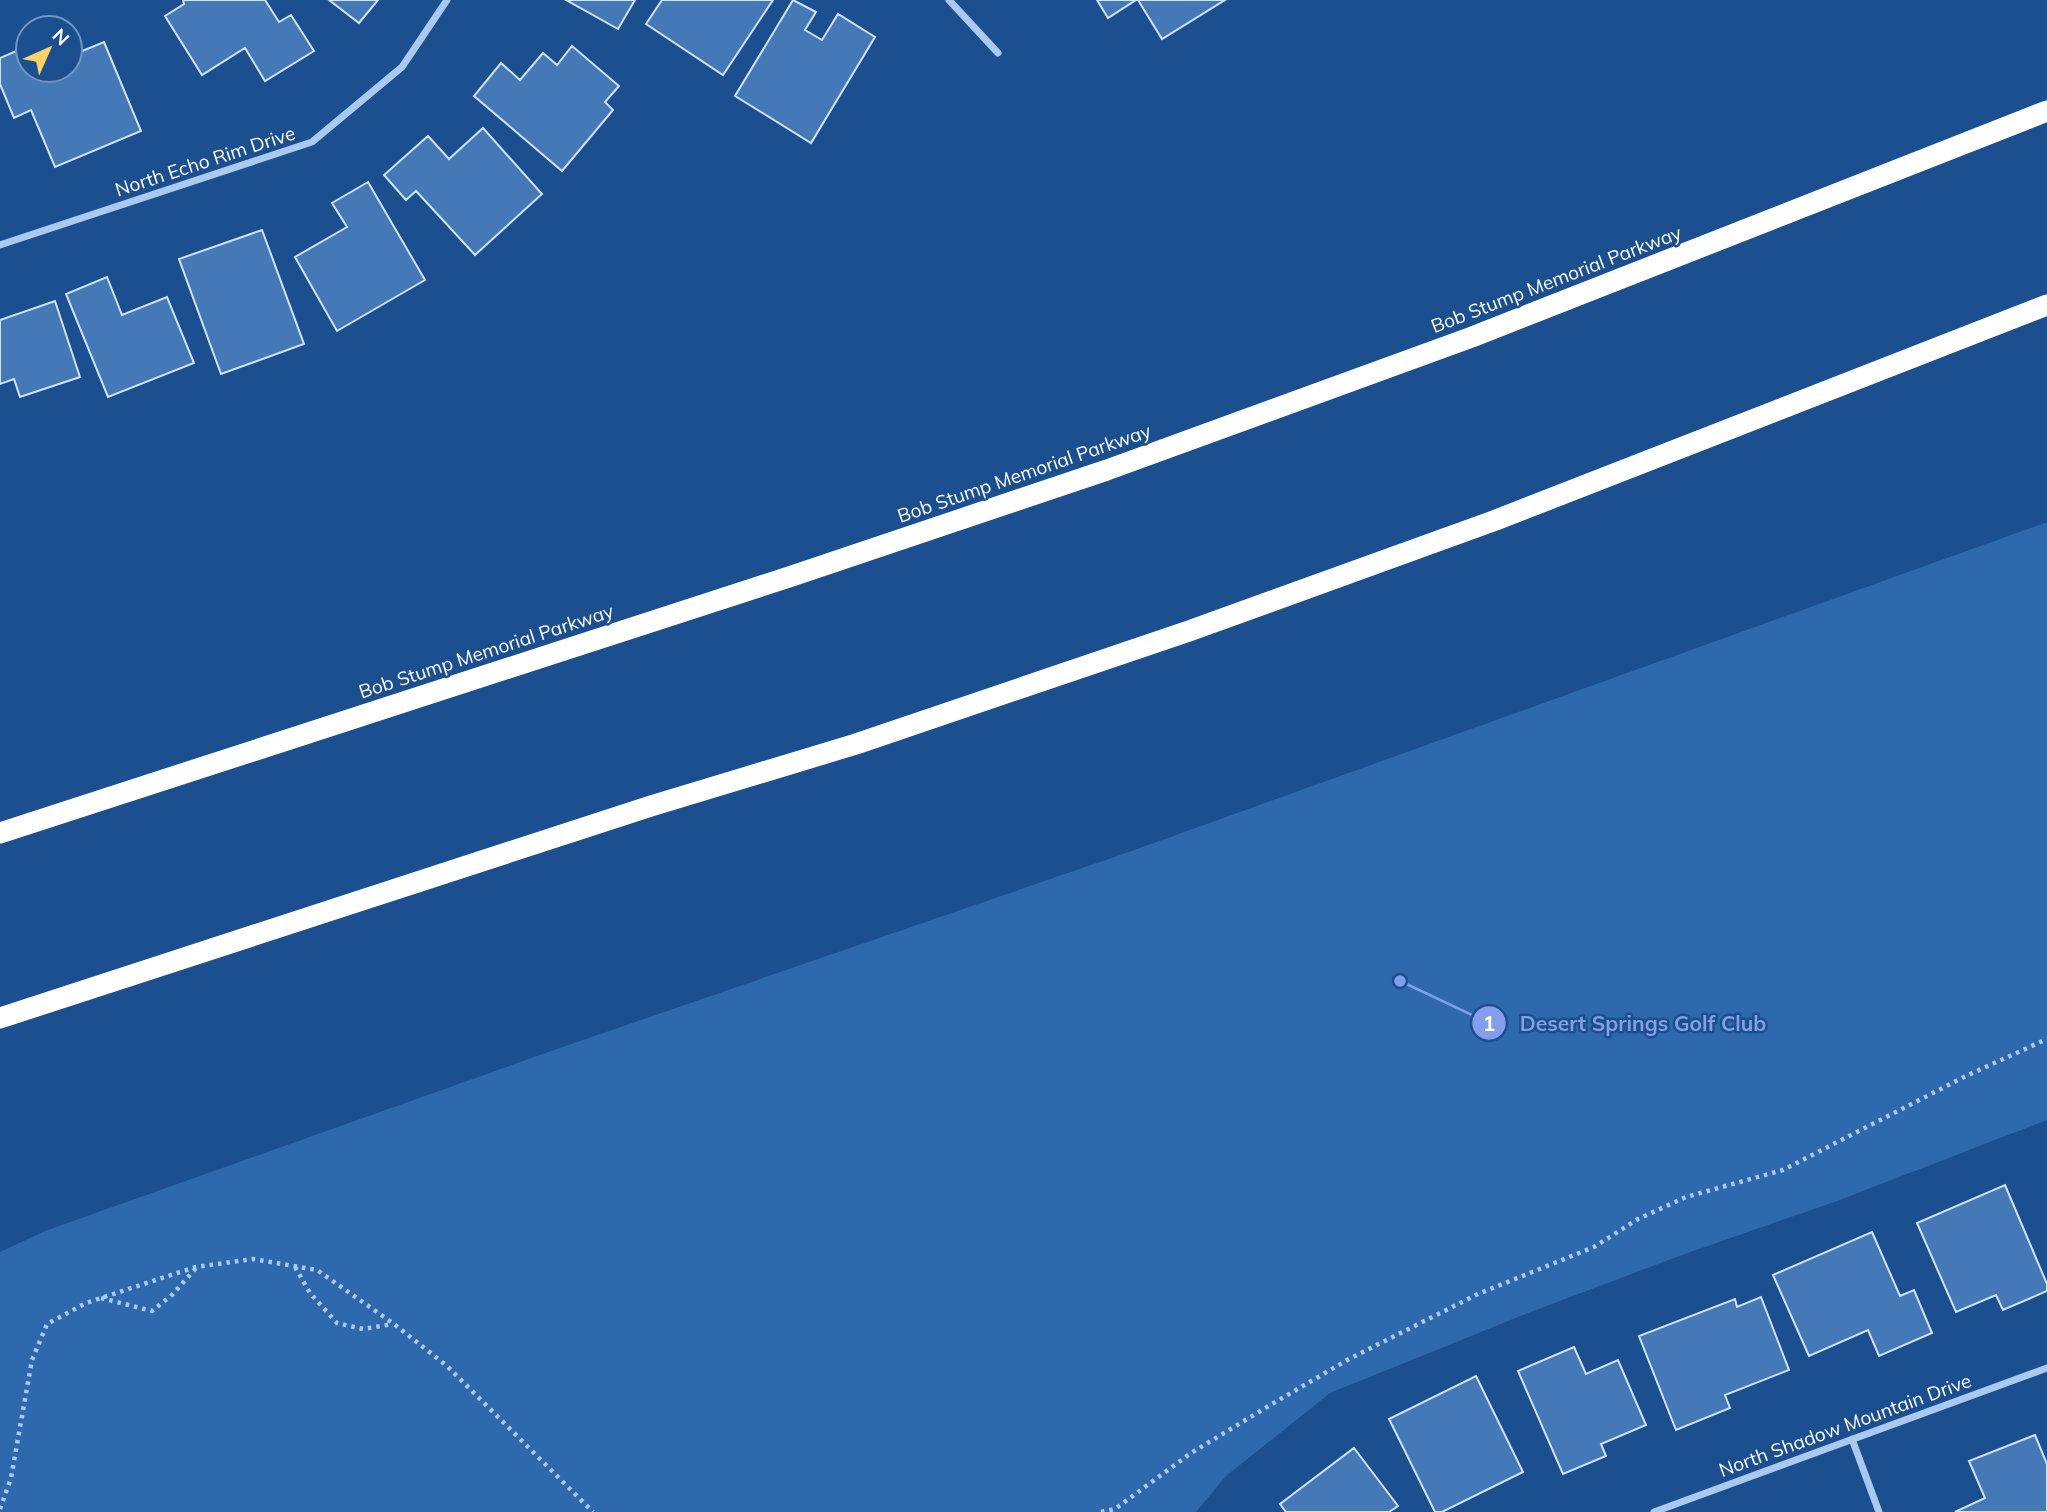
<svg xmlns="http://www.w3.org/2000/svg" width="2047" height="1512" font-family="Mulish,sans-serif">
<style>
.green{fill:#2e69ad}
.building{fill:#4478b7;stroke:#cfe3fa;stroke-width:2}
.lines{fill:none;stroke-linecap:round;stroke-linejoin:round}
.path{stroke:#a9c9ee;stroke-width:4.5;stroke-dasharray:3.5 5;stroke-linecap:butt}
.minor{stroke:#a9c9ee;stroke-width:7}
.motorway{stroke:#fff;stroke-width:21}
.labels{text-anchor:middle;stroke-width:5;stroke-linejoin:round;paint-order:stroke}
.street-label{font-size:19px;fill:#fff;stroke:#1b4f8f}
.leader{fill:none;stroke:#839eea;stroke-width:2.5}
.callout-dot{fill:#839eea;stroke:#1b4f8f;stroke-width:2.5}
.mark-label{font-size:21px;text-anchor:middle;font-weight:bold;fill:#fff}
.callout-label{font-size:21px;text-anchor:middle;font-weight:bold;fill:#839eea;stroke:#1b4f8f;stroke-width:5;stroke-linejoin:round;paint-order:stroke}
</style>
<rect width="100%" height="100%" fill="#1b4f8f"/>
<!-- green -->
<path class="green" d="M2047 522V1120L1837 1201 1682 1255 1533 1311 1330 1393 1226 1476 1196 1512H0V1252L45 1231 554 1050 1123 854Z"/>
<!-- building -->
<path class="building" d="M265 0 279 22 291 15 314 51 265 81 245 48 202 75 165 16 184 4 183 0Z
M329 0H378L359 23Z
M566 0H635L618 29Z
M662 0H773L723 75 646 24Z
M793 0 816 12 805 30 822 40 838 14 875 37 811 143 735 96Z
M1097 0H1136L1108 18Z
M1138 0H1225L1162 39Z
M104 42 141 131 55 167 31 110 14 118 0 84V58L28 46V70H70V56Z
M572 46 619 86 605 102 613 110 562 171 474 96 501 63 520 80 543 53 557 65Z
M483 128 542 194 475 255 416 191 406 200 384 175 428 136 449 159Z
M368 182 425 280 337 331 295 257 347 227 332 203Z
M262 230 304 344 221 374 179 259Z
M107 277 122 315 167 297 194 363 108 397 66 294Z
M55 301 80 377 20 397 14 379 0 384V320Z
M2005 1185 2047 1284V1291L2003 1310 1996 1295 1956 1312 1917 1223Z
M1872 1232 1900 1296 1914 1290 1932 1333 1879 1356 1868 1330 1809 1356 1773 1275Z
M1761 1297 1789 1370 1725 1395 1730 1408 1676 1430 1639 1336 1735 1299 1737 1307Z
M1574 1347 1586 1374 1618 1360 1646 1425 1601 1444 1606 1456 1563 1474 1518 1371Z
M1476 1376 1523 1472 1442 1512H1435L1389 1419Z
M2035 1435 2047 1464V1512H1955L1985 1498 1969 1461Z
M1354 1448 1398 1506 1389 1512H1286L1280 1504Z"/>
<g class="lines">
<!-- path -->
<path class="path" d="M295 1267 310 1293 337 1323 363 1329 393 1324
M101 1298 152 1311 173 1294 196 1268
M0 1509 11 1478 32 1360 47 1324 86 1303 177 1273 196 1267 253 1259 317 1270 394 1324 447 1366 593 1512
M1101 1512 1115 1509 1191 1453 1272 1404 1349 1359 1478 1294 1594 1247 1638 1219 1686 1197 1783 1170 1966 1076 2047 1039"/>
<!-- minor -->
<path class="minor" d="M949 0 998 53
M0 245 312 142 402 67 447 0
M1852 1439 1879 1512
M1654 1512 2047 1368"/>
<!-- motorway -->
<path class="motorway" d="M0 833 789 577 1107 470 1472 337 2047 111
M0 1018 651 806 856 744 1189 631 1496 520 2047 305"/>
</g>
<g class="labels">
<!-- street labels -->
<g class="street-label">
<text transform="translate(205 161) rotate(-18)" y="7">North Echo Rim Drive</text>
<text transform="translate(1556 279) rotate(-21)" y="7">Bob Stump Memorial Parkway</text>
<text transform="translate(1024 473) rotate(-19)" y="7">Bob Stump Memorial Parkway</text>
<text transform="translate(486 651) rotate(-18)" y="7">Bob Stump Memorial Parkway</text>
<text transform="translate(1845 1425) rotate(-20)" y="7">North Shadow Mountain Drive</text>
</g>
</g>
<!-- callouts -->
<path class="leader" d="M1400 981L1489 1023"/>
<g class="callout-dot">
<circle cx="1400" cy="981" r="7"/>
<circle cx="1489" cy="1023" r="18"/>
</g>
<g class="mark-label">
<text x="1489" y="1031">1</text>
</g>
<g class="callout-label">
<text x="1643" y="1031">Desert Springs Golf Club</text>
</g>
<!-- north arrow -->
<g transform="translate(49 49) rotate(45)"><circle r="33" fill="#1b4f8f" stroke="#7695bc" stroke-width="2"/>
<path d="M0-5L12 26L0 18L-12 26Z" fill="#ffd166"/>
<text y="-10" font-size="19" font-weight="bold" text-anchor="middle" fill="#ffffff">N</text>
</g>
</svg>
